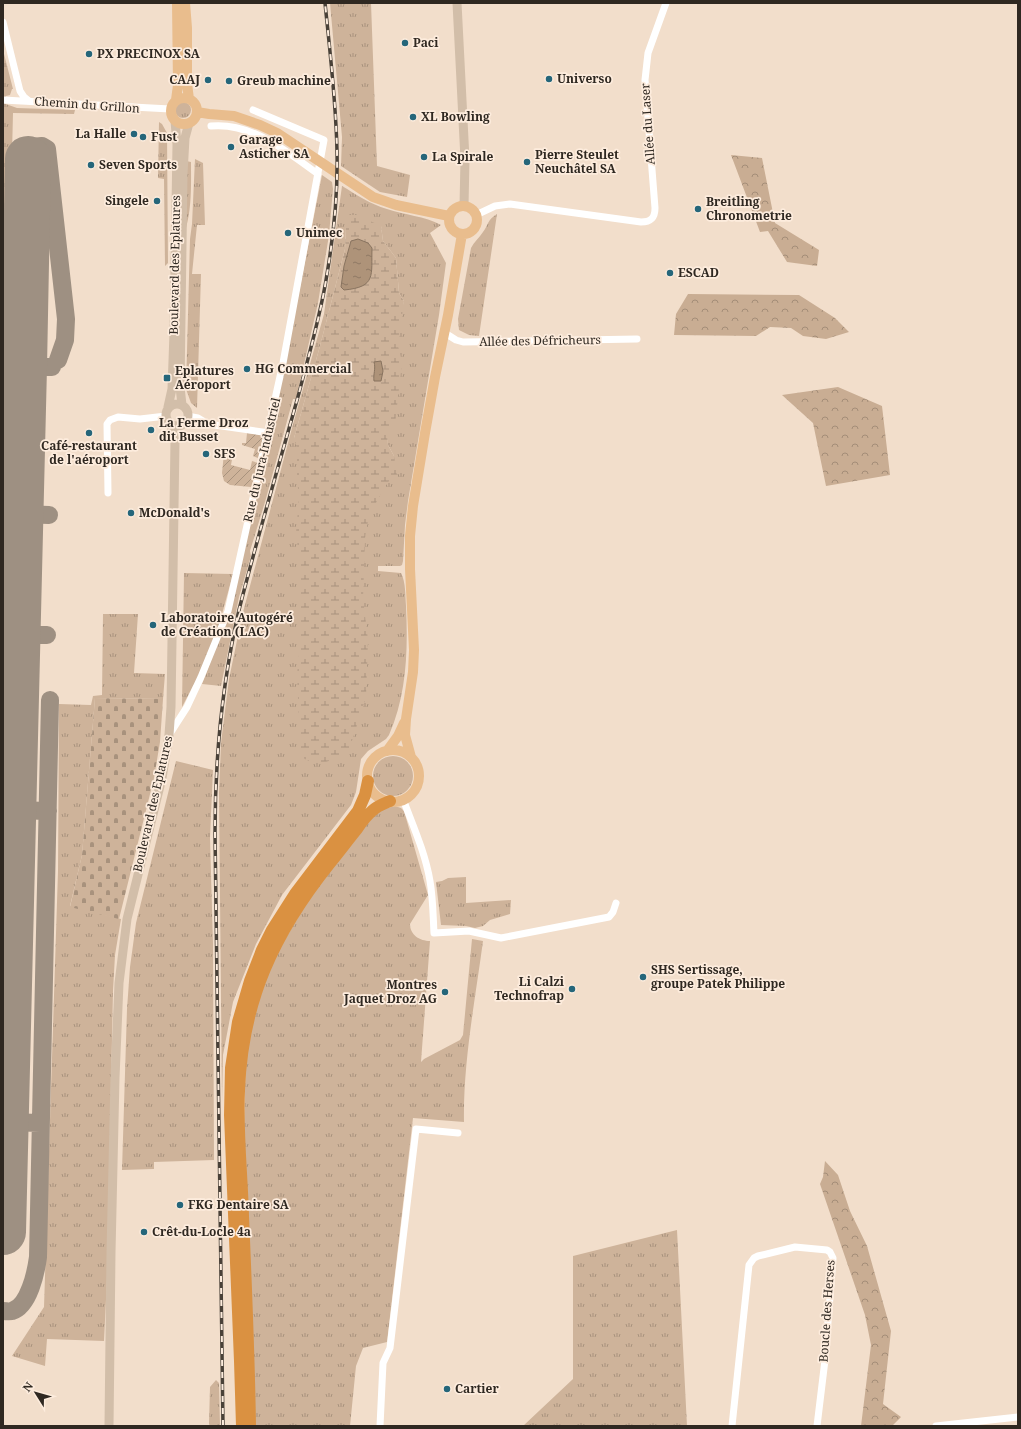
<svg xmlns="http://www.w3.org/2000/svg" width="1021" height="1429" font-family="'Noto Serif',serif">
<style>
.grass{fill:url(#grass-tufts);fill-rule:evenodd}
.forest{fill:url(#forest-crowns)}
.wetland{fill:url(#wetland-marsh)}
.cemetery{fill:url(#cemetery-stones)}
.garden{fill:url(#garden-furrows)}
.water{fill:url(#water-ripples);stroke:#88735f}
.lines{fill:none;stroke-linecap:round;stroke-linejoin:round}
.taxiway{stroke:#9e9082;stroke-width:18}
.runway{stroke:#9e9082;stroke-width:46}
.street{stroke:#fff;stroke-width:7}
.secondary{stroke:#d2bea9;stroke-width:9}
.primary{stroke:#e9bd8d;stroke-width:10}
.highway{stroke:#da9141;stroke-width:12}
.rail-casing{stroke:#494138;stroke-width:3.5}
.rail{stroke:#fdecdd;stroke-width:2;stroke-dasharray:6;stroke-linecap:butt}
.poi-dot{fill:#25667a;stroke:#fdecdd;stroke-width:1.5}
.labels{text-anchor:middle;stroke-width:3.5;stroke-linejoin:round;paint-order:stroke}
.poi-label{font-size:12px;font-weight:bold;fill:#2f2821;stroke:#fdecdd;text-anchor:start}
.street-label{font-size:12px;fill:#2f2821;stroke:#fdecdd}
</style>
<defs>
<pattern id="grass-tufts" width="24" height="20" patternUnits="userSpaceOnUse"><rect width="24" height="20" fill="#ceb39a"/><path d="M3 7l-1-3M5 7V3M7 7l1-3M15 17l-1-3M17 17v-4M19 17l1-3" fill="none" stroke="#a8927d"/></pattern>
<pattern id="forest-crowns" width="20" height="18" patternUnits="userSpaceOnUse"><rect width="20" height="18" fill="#c9ad93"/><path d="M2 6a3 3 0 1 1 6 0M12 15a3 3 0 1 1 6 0" fill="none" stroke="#a48d78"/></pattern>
<pattern id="wetland-marsh" width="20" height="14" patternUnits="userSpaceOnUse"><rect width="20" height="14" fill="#ceb39a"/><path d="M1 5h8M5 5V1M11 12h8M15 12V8" fill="none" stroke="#a8927d"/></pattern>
<pattern id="cemetery-stones" width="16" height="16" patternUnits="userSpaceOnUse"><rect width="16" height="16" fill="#ceb39a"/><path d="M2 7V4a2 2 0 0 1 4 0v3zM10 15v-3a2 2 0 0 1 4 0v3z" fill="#a8927d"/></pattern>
<pattern id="garden-furrows" width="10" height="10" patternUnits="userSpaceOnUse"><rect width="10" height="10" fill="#ceb39a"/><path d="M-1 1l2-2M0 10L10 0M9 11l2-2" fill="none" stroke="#a8927d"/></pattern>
<pattern id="water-ripples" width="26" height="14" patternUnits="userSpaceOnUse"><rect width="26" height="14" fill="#ae9379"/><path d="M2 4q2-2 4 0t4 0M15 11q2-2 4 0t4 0" fill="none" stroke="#8e7863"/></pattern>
</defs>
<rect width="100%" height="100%" fill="#f2decb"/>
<!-- grass -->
<path class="grass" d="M330 3H371L377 166 410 175 407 197 380 192 341 166 342 137Z
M3 50 13 89H12L10 95 6 96 5 98 3 97Z
M175 110a8 8 0 1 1 16 0a8 8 0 1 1-16 0Z
M3 103 17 108 75 110 74 114 13 113 4 483Z
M159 122 162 124 167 133 168 263 165 266 164 179 158 178Z
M195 159 203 163 205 225H197L192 274H201L197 408 191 403 186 389 190 239 192 224Z
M186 161 191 162C191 184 192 206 186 228Z
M322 175 332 182 333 189 329 235 318 303 296 399H293L265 502 250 551 251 556 239 597 221 686 202 684 230 610 272 430Z
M342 186C357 195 370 204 387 209 404 215 425 216 441 225L430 233 446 263 439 315 408 501 405 525 403 561 402 565 400 566H378V571L401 573C406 583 405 595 406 606 408 650 407 694 389 735L386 739 368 751 361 759 356 792 351 805 282 895 256 944 233 1002 223 1055 222 1103 219 793 221 743 229 679 242 616 292 428 324 314ZM346 226H381L383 241 396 258 399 293 404 301 381 390 388 445 394 456 294 438 320 346 345 249Z
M497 214 479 336 469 335 459 330 458 319 471 248C474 242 479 238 483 232 489 224 487 220 497 214Z
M184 573 233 574 219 625 196 684H194L182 707Z
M103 614H138L134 673 165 674 163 699 95 698 82 855 70 906 121 919 115 955 113 991 107 1279 104 1341 47 1339 45 1366 12 1356 44 1307 58 871 59 704 91 705 93 696 102 695Z
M373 776a20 20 0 1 1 40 0a20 20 0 1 1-40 0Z
M176 761 213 770 210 838 213 944 214 1160 154 1162V1169L122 1170 127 1009 130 967 136 923Z
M395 806 401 808 404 811 428 895 410 924C410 935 420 941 430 941L421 1062 424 1059 460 1040 463 1035 472 939 483 941C475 1001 463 1062 464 1122L413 1118 387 1342 363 1348 356 1366 350 1426H255L244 1128 246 1053 256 1009 273 960 311 895 376 813 384 809Z
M466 877V903L511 900 510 914 490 920 483 926 475 928 466 926 441 925 436 882 442 881 448 878Z
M677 1230 687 1426H523L573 1379V1256Z
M216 1380 219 1383 220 1426H210L209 1424 210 1387Z"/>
<!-- forest -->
<path class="forest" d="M731 155 762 158 775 223 819 250 817 266 787 262 768 231 760 232Z
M688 294 799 295 835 318 849 332 826 339 803 336 791 328 770 327 756 336 674 335 676 314Z
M838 387 882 406 890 475 826 486 813 423 782 395Z
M825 1161 838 1175 850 1211 867 1246 891 1331 883 1404 901 1417 892 1426H861L871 1345 865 1315 820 1184 823 1177Z"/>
<!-- wetland -->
<path class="wetland" d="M350 215H357L381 226 383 241 396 258 399 293 404 301 398 346 402 362 395 424 387 432 388 445 394 456 397 475 388 482 369 515 365 538 363 599 368 640 366 697 350 747 340 757 326 762 313 763 301 757 300 747 297 674 301 636 299 594 300 566 296 533 299 497 297 480V449L294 438 320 346 345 249 346 226Z"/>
<!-- cemetery -->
<path class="cemetery" d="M95 698 163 699 160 742 154 778 119 919 70 907 82 855Z"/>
<!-- garden -->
<path class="garden" d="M247 433 261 435 263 437 258 458 253 456 255 449 242 445V443H246Z
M224 453 233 454 231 465 250 470 252 461 258 463 253 483 251 487 230 485 224 481 222 473Z"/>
<!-- water -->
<path class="water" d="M358 239 368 243 372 248C371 275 377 287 344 290L341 287 344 266 351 241Z
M381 361 383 371 381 381H374C373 374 376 369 374 362Z"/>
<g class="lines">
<!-- taxiway -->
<path class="taxiway" d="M28 159 31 147 42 146 47 149 66 319 65 340 58 360
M24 367H52
M20 514 49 515
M17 635H47
M13 810 48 811
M6 1122 40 1123
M3 1311C6 1311 10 1312 12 1311 29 1306 36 1272 38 1257L50 700"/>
<!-- runway -->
<path class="runway" d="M3 1232 24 367 28 159"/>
<!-- street -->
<path class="street" d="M3 22 20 91 24 97 29 101
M3 100 170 109
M211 126C252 122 287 152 318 174
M476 215 495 206 510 204 641 222C651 222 655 218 655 208L645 80 648 53 666 3
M445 333 456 340 463 342 637 339
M187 416 198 418 208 424 269 433
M108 493 107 424 110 420 118 417 140 419 166 416
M169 735 187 707 201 677 228 611 283 363 324 140 253 110
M403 799C413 826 425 852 430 881 433 898 433 915 434 933L469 931 501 938 609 917 613 912 616 903
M380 1426 383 1363 390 1348 416 1129 458 1133
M732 1426 749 1265 754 1258 758 1256 795 1247 827 1250 830 1252 833 1258 825 1360 817 1426
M936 1426 1018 1417"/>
<!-- secondary -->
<path class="secondary" d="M457 3 465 159 464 206
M166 415a11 11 0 1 1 22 0a11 11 0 1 1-22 0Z
M182 405 180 387 183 174 185 138 189 123
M168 407 172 389 174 333 177 144 175 121
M109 1426 111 1252 115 1078 119 983 127 919 162 778 169 735 171 707 175 441 170 423"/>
<!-- primary -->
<path class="primary" d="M185 3 187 28V84L189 99
M171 111a13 13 0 1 1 26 0a13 13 0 1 1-26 0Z
M176 100 178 85 177 3
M197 112 209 114 234 116 260 125 277 133 373 197 396 205 449 216
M449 220a14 14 0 1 1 28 0a14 14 0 1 1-28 0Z
M367 776a26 26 0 1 1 52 0a26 26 0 1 1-52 0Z
M387 751 398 736 404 723
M411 757 405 735 406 719 413 672 414 650 410 569V536L413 506 425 433 435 377 448 315 462 234"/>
<!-- highway -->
<path class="highway" d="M242 1426 240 1361 230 1115 231 1068 238 1022 250 981 262 950 272 930 295 894 358 811 365 795 368 781
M250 1426C249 1356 246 1286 243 1216 242 1175 237 1133 239 1091 242 1001 274 933 330 863 339 852 348 840 357 829 361 823 366 816 372 811 377 806 383 804 390 801"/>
<!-- rail casing -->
<g class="rail-casing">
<path id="rail" d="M223 1426 215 833C215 759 222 683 239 610 257 538 279 465 299 393 309 354 321 314 327 274 334 233 338 192 337 151 336 101 330 52 325 3"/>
</g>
<!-- rail -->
<use href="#rail" class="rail"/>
</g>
<!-- markers -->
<g class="poi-dot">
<circle cx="405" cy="43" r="4"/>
<circle cx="89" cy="54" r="4"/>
<circle cx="549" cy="79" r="4"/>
<circle cx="208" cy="80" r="4"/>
<circle cx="229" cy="81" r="4"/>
<circle cx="413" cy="117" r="4"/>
<circle cx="134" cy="134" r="4"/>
<circle cx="143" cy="137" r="4"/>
<circle cx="231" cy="147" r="4"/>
<circle cx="424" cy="157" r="4"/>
<circle cx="527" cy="162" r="4"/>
<circle cx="91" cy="165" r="4"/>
<circle cx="157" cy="201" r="4"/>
<circle cx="698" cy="209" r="4"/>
<circle cx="288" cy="233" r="4"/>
<circle cx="670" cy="273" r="4"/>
<circle cx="247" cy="369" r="4"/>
<rect x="163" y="374" width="8" height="8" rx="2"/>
<circle cx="151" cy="430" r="4"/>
<circle cx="89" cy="433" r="4"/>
<circle cx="206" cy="454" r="4"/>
<circle cx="131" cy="513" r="4"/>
<circle cx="153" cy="625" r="4"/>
<circle cx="643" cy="977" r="4"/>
<circle cx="572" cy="989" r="4"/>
<circle cx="445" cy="992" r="4"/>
<circle cx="180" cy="1205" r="4"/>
<circle cx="144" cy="1232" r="4"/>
<circle cx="447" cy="1389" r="4"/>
</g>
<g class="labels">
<!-- poi labels -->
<g class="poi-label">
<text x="413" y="47">Paci</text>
<text x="97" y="58">PX PRECINOX SA</text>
<text x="557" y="83">Universo</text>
<text x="200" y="84" text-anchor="end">CAAJ</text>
<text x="237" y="85">Greub machine</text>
<text x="421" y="121">XL Bowling</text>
<text x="126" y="138" text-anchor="end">La Halle</text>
<text x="151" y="141">Fust</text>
<text x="239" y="144">Garage<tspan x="239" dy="14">Asticher SA</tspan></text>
<text x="535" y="159">Pierre Steulet<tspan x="535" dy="14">Neuchâtel SA</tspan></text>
<text x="432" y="161">La Spirale</text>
<text x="99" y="169">Seven Sports</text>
<text x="149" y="205" text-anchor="end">Singele</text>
<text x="706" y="206">Breitling<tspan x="706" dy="14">Chronometrie</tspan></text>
<text x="296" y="237">Unimec</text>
<text x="678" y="277">ESCAD</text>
<text x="255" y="373">HG Commercial</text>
<text x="175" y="375">Eplatures<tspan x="175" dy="14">Aéroport</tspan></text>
<text x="159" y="427">La Ferme Droz<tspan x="159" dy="14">dit Busset</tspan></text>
<text x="89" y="450" text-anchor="middle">Café-restaurant<tspan x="89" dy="14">de l'aéroport</tspan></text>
<text x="214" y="458">SFS</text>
<text x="139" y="517">McDonald's</text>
<text x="161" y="622">Laboratoire Autogéré<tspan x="161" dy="14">de Création (LAC)</tspan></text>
<text x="651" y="974">SHS Sertissage,<tspan x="651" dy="14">groupe Patek Philippe</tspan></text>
<text x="564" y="986" text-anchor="end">Li Calzi<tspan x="564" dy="14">Technofrap</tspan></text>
<text x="437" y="989" text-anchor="end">Montres<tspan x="437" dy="14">Jaquet Droz AG</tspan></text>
<text x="188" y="1209">FKG Dentaire SA</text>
<text x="152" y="1236">Crêt-du-Locle 4a</text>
<text x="455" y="1393">Cartier</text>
</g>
<!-- street labels -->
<g class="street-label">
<text transform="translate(87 105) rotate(4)" y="4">Chemin du Grillon</text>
<text transform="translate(648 124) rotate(-94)" y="4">Allée du Laser</text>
<text transform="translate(175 265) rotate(-89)" y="4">Boulevard des Eplatures</text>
<text transform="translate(540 341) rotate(-1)" y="4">Allée des Défricheurs</text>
<text transform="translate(262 460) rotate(-77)" y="4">Rue du Jura-Industriel</text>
<text transform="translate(153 804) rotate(-77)" y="4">Boulevard des Eplatures</text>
<text transform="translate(827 1311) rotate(-86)" y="4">Boucle des Herses</text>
</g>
</g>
<!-- border -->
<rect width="1021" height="1429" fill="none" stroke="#2f2821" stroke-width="8"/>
<!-- north arrow -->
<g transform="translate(36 1393) rotate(307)" stroke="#fdecdd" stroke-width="3" paint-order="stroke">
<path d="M0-3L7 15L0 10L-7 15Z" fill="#2f2821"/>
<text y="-6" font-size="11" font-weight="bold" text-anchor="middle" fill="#2f2821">N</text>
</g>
</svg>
